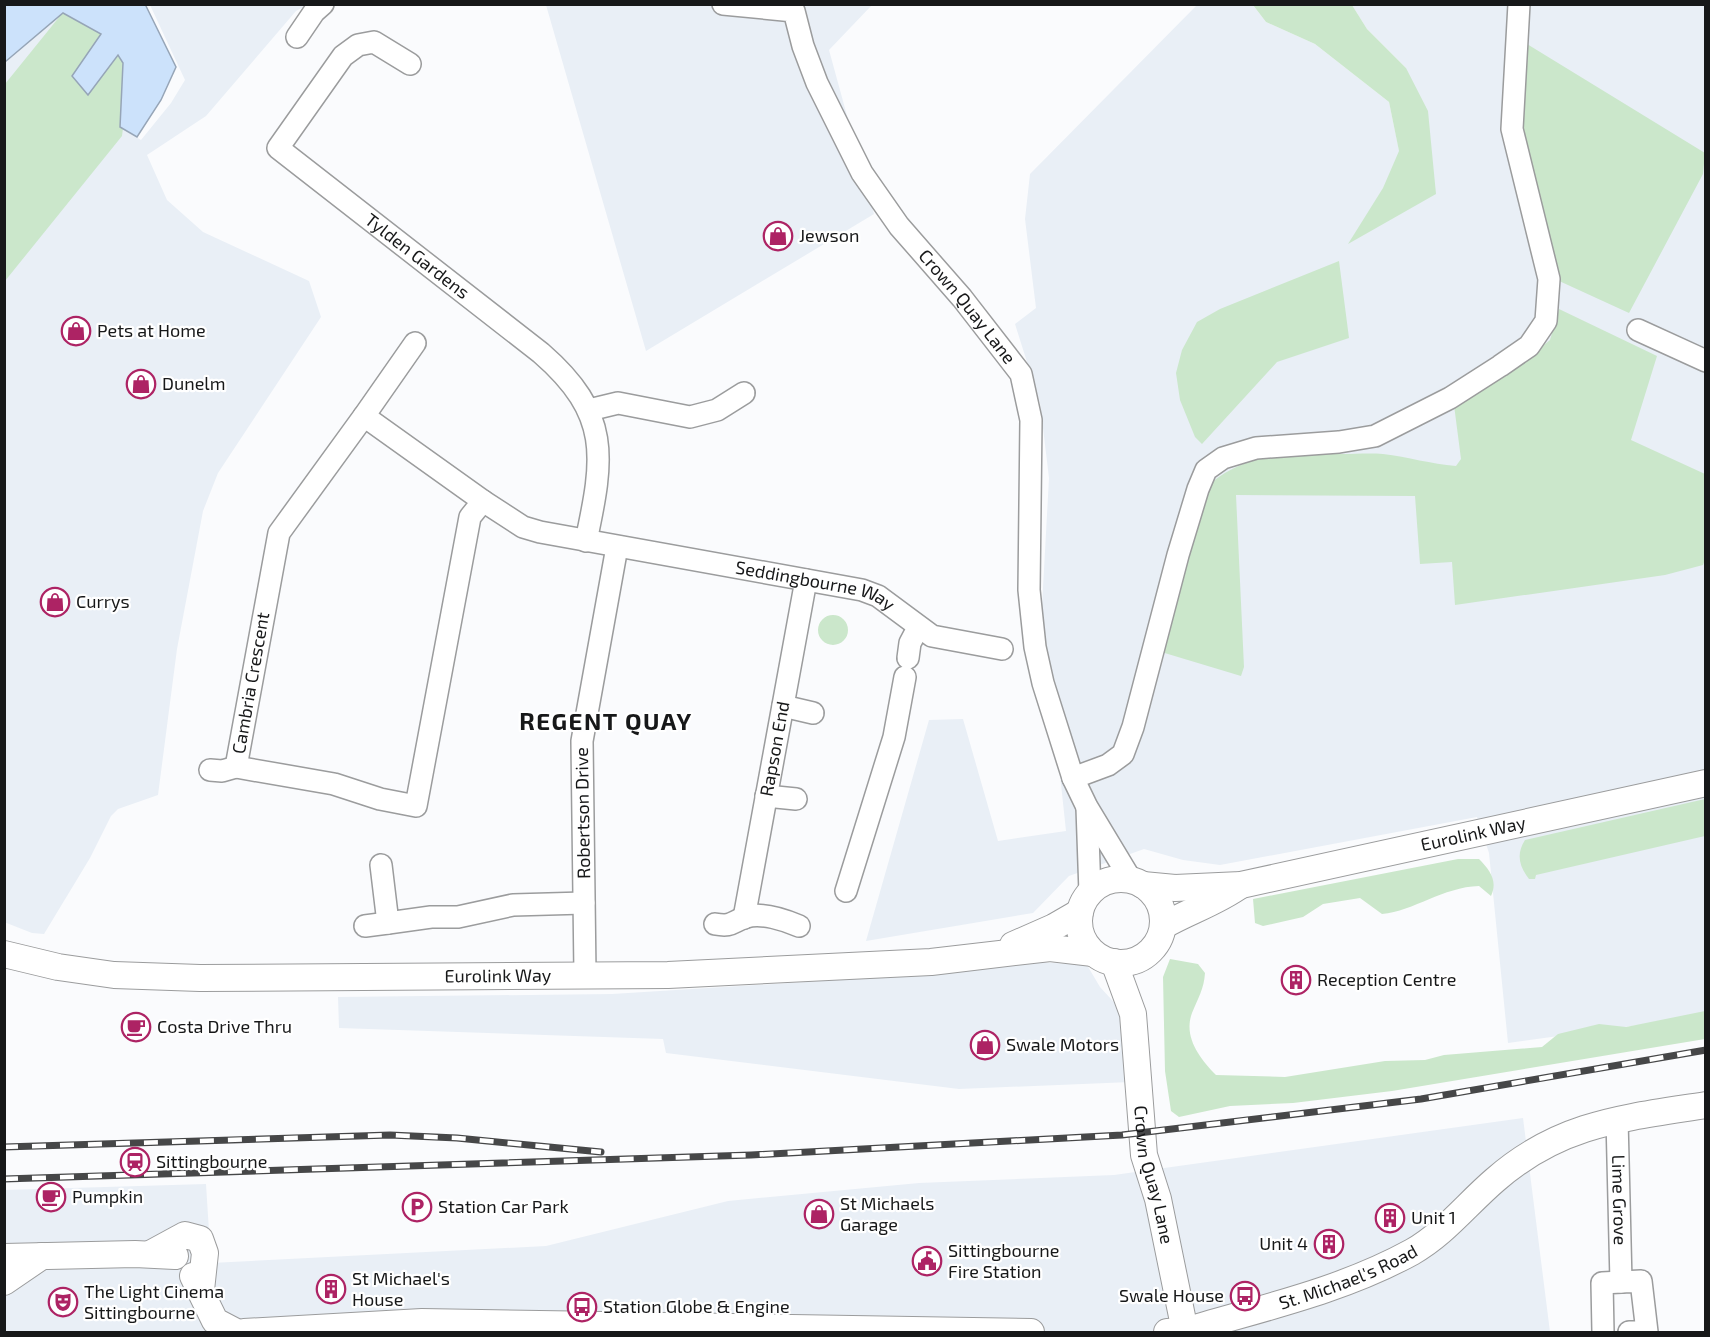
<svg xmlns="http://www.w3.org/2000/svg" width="1710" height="1337" font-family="'Exo 2',sans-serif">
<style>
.built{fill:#e9eff6}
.green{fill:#cbe7cb}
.water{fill:#cce2fb;stroke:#96a5b7;stroke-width:1.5}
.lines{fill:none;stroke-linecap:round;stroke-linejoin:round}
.minor-casing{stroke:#9b9c9d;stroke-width:24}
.major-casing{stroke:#9b9c9d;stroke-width:28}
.minor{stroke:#fff;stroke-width:21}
.major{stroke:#fff;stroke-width:26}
.rail-casing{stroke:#464748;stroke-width:7}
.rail{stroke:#fff;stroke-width:4.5;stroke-dasharray:14;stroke-linecap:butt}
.labels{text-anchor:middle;stroke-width:4.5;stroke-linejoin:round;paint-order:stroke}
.poi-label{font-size:18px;fill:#171819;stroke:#fff;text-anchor:start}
.street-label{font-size:18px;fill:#171819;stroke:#fff}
.district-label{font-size:24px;font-weight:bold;letter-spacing:1.5px;fill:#171819;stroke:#fff}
</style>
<rect width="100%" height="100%" fill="#fafbfd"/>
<!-- built -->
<path class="built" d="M150 5H307L296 11 206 116 147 155 167 200 203 232 309 281 321 317 218 473 203 511 177 649 158 795 118 809 111 816 90 858 44 934 32 933 4 922V62L63 13 120 127 141 140 171 103 185 80Z
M546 5H872L829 50 874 214 646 351Z
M1197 5H1253L1266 22 1315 44 1389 102 1399 150 1406 68 1367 29 1352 5H1705V1016L1508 1043 1489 853 1477 817 1220 865 1183 860 1144 849 1069 876 1033 913 866 941 929 720 963 719 998 841 1066 831 1042 606 1049 478 1040 403 1015 324 1036 308 1025 219 1030 174Z
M1036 962 1087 965 1100 987 1122 1011 1131 1082 959 1089 666 1053 663 1039 339 1028 338 997 612 994 932 974Z
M1523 1118 1550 1332H5L4 1190 206 1184 211 1263 546 1246 728 1201 919 1183 1114 1175Z"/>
<!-- green -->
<path class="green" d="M1253 5H1352L1367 29 1406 68 1428 111 1436 194 1348 244 1383 188 1399 151 1389 102 1315 44 1266 22Z
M77 10 133 50 122 136 5 281V84L60 16 5 62 60 12Z
M1527 44 1705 153 1703 174 1629 313 1557 280 1540 227 1521 121Z
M1339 261 1349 338 1277 362 1202 444 1195 437 1180 400 1176 373 1182 350 1197 322 1220 309Z
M1559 309 1657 356 1631 440 1705 474 1706 557 1703 565 1665 575 1455 605 1452 562 1420 564 1415 496 1236 495 1244 667 1241 676 1158 651 1211 483C1249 452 1295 452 1342 454 1355 454 1370 453 1383 454 1408 457 1431 464 1456 466L1461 459 1454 405 1516 367 1550 340Z
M818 630a15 15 0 1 1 30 0a15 15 0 1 1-30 0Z
M1705 799V836L1536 875 1535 879H1529C1519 866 1516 854 1525 840Z
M1458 859H1479C1490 870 1498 881 1491 896L1479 886C1443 887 1414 911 1382 914L1360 898 1323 904 1303 917 1263 926 1255 923 1253 899Z
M1170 959 1198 964 1205 973C1204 989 1198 998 1192 1013 1183 1037 1200 1059 1216 1075L1285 1077 1385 1061 1425 1060 1444 1055 1542 1047 1558 1034 1599 1024 1626 1027 1705 1011V1039L1392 1091 1293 1103 1230 1106 1179 1117 1171 1111 1165 1071 1163 977Z"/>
<!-- water -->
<path class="water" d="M145 4 176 67 161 100 137 137 120 127 123 63 118 55 88 95 72 76 101 34 63 13 5 62V5Z"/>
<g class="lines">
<!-- minor casing -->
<g class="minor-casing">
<g id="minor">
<path id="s1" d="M723 4 794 11 803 46 817 83 862 173 899 226 962 298 1021 374 1031 420 1029 590 1035 647 1043 683 1073 778 1087 807 1131 880"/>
<path d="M297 37 314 12 323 4"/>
<path id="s2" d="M410 64 374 42 358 45 343 56 278 148 541 353C611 414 604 457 586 541"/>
<path d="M1638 330 1706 361"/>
<path d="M589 410 618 403 690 417 717 410 744 393"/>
<path d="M364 416 483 501 470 517 416 806 380 799 334 784 236 767 279 533Z"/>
<path d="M364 416 415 343"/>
<path id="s3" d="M483 501 523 527 540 532 862 590 878 596 932 636 1002 649"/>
<path d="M908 658 910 643 918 628"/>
<path d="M783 706 813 713"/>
<path d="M210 770 222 771 236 767"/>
<path d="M1073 778 1108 765 1123 754 1133 727 1178 555 1198 489 1206 470 1223 458 1256 448 1339 442 1375 436 1450 398 1500 366 1529 346 1546 321 1549 279 1512 129 1519 4"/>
<path d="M766 796 796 799"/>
<path d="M1087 808 1090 893"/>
<path d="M381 865 388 923 431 917H458L513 905 584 903"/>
<path d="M846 891 894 737 905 677"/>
<path id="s4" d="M744 918 806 580"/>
<path d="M715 924C733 927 731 922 746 917 761 912 785 920 799 926"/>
<path d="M365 926 388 923"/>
<path d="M585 974 582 741 617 547"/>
<path id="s5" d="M1617 1119 1621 1282"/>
<path d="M1603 1332 1602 1283 1641 1281 1647 1332H1629"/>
</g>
</g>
<!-- major casing -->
<g class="major-casing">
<g id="major">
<circle cx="1121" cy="921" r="42"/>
<path id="s6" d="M1143 885 1175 888 1241 885 1706 783"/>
<path d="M1163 926C1189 911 1216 903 1241 885"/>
<path d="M1013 945 1054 927 1080 912"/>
<path id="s7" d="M4 954 58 967 114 975 200 978 668 975 931 962 1050 948 1093 953"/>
<path id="s8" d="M1114 962 1133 1014 1144 1155 1158 1199 1185 1331"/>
<path d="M150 1254 185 1235 200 1239 205 1253 201 1290"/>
<path d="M4 1257 135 1254 175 1256"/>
<path d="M193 1276 215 1321 236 1332"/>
<path d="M4 1282 42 1256"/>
<path d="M244 1332 422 1322 1031 1332"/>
<path id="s9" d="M1167 1332 1185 1331C1262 1308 1341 1291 1412 1252 1444 1234 1467 1204 1495 1180 1560 1123 1624 1118 1706 1105"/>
</g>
</g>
<!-- minor -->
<use href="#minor" class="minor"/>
<!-- major -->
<use href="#major" class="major"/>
<!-- rail casing -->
<g class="rail-casing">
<path id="rail" d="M4 1147 390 1135 457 1138 601 1152
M4 1179 751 1155 1122 1135 1421 1099 1706 1050"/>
</g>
<!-- rail -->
<use href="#rail" class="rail"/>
</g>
<!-- icons -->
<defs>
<g id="shop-ring" transform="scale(1.5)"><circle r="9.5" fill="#fff" stroke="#ad2364" stroke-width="1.5"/><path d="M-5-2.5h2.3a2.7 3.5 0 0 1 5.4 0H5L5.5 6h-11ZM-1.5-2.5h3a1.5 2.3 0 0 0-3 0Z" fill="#ad2364"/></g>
<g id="building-ring" transform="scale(1.5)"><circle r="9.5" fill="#fff" stroke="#ad2364" stroke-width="1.5"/><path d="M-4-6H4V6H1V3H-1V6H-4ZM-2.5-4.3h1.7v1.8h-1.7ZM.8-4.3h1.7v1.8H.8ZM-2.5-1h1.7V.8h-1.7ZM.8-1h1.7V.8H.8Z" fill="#ad2364"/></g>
<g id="cafe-ring" transform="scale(1.5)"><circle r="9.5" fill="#fff" stroke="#ad2364" stroke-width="1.5"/><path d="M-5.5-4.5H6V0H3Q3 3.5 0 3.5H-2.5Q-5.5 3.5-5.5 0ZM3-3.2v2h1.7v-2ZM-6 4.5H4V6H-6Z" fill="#ad2364"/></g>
<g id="station-ring" transform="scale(1.5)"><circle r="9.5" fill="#fff" stroke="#ad2364" stroke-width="1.5"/><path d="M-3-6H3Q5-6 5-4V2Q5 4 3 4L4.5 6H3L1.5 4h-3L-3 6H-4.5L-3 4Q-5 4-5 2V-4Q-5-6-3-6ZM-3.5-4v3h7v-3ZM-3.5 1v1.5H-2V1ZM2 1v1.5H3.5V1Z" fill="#ad2364"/></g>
<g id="parking-ring" transform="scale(1.5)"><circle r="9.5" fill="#fff" stroke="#ad2364" stroke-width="1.5"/><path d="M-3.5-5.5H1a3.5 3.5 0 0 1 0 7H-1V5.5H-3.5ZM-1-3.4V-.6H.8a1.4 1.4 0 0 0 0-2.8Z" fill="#ad2364"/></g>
<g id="civic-ring" transform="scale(1.5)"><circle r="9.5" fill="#fff" stroke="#ad2364" stroke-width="1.5"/><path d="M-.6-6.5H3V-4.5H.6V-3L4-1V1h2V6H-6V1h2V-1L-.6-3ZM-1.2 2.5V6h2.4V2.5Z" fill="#ad2364"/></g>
<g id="bus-ring" transform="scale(1.5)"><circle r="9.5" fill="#fff" stroke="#ad2364" stroke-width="1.5"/><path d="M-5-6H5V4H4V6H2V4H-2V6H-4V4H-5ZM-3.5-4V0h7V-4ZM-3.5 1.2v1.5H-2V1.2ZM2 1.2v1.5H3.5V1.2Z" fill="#ad2364"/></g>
<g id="theatre-ring" transform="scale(1.5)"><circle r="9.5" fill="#fff" stroke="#ad2364" stroke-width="1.5"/><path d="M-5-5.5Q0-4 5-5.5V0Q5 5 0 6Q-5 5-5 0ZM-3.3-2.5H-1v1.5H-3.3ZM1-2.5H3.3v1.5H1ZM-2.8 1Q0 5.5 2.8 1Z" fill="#ad2364"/></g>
</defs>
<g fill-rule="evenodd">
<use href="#shop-ring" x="778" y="236"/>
<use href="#shop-ring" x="76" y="331"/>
<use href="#shop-ring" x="141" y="384"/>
<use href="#shop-ring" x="55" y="602"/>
<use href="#building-ring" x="1296" y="980"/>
<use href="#cafe-ring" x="136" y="1027"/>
<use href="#shop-ring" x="985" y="1045"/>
<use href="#station-ring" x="135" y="1162"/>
<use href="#cafe-ring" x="51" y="1197"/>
<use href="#parking-ring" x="417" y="1207"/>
<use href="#shop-ring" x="819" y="1214"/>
<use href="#building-ring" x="1390" y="1218"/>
<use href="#building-ring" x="1329" y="1244"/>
<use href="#civic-ring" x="927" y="1261"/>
<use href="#building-ring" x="331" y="1289"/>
<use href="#bus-ring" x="1245" y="1296"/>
<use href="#theatre-ring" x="63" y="1302"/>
<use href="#bus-ring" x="582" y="1307"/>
</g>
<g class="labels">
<!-- poi labels -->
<g class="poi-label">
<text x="799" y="242">Jewson</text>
<text x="97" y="337">Pets at Home</text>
<text x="162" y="390">Dunelm</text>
<text x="76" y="608">Currys</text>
<text x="1317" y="986">Reception Centre</text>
<text x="157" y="1033">Costa Drive Thru</text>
<text x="1006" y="1051">Swale Motors</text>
<text x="156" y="1168">Sittingbourne</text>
<text x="72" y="1203">Pumpkin</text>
<text x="840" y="1210">St Michaels<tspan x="840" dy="21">Garage</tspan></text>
<text x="438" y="1213">Station Car Park</text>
<text x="1411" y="1224">Unit 1</text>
<text x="1308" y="1250" text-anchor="end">Unit 4</text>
<text x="948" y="1257">Sittingbourne<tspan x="948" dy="21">Fire Station</tspan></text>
<text x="352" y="1285">St Michael's<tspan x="352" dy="21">House</tspan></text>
<text x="84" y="1298">The Light Cinema<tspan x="84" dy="21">Sittingbourne</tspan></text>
<text x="1224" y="1302" text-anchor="end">Swale House</text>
<text x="603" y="1313">Station Globe &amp; Engine</text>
</g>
<!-- street labels -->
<g class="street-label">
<text dy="6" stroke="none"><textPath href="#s2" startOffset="366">Tylden Gardens</textPath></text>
<text dy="6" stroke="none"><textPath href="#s1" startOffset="418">Crown Quay Lane</textPath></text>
<text dy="6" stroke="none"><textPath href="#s3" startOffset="346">Seddingbourne Way</textPath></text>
<text transform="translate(251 683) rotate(-80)" y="6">Cambria Crescent</text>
<text dy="6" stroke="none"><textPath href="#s4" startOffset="172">Rapson End</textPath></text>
<text transform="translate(583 813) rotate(-91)" y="6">Robertson Drive</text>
<text dy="6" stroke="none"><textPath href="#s6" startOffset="336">Eurolink Way</textPath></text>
<text dy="6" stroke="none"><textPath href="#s7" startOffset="496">Eurolink Way</textPath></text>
<text dy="6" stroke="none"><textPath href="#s8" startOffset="218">Crown Quay Lane</textPath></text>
<text dy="6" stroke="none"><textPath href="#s5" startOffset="81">Lime Grove</textPath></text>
<text dy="6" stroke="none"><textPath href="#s9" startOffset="190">St. Michael's Road</textPath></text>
</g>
<!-- district labels -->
<g class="district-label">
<text x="606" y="730">REGENT QUAY</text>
</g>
</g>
<!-- border -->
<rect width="1710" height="1337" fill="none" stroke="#171819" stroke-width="12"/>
</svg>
